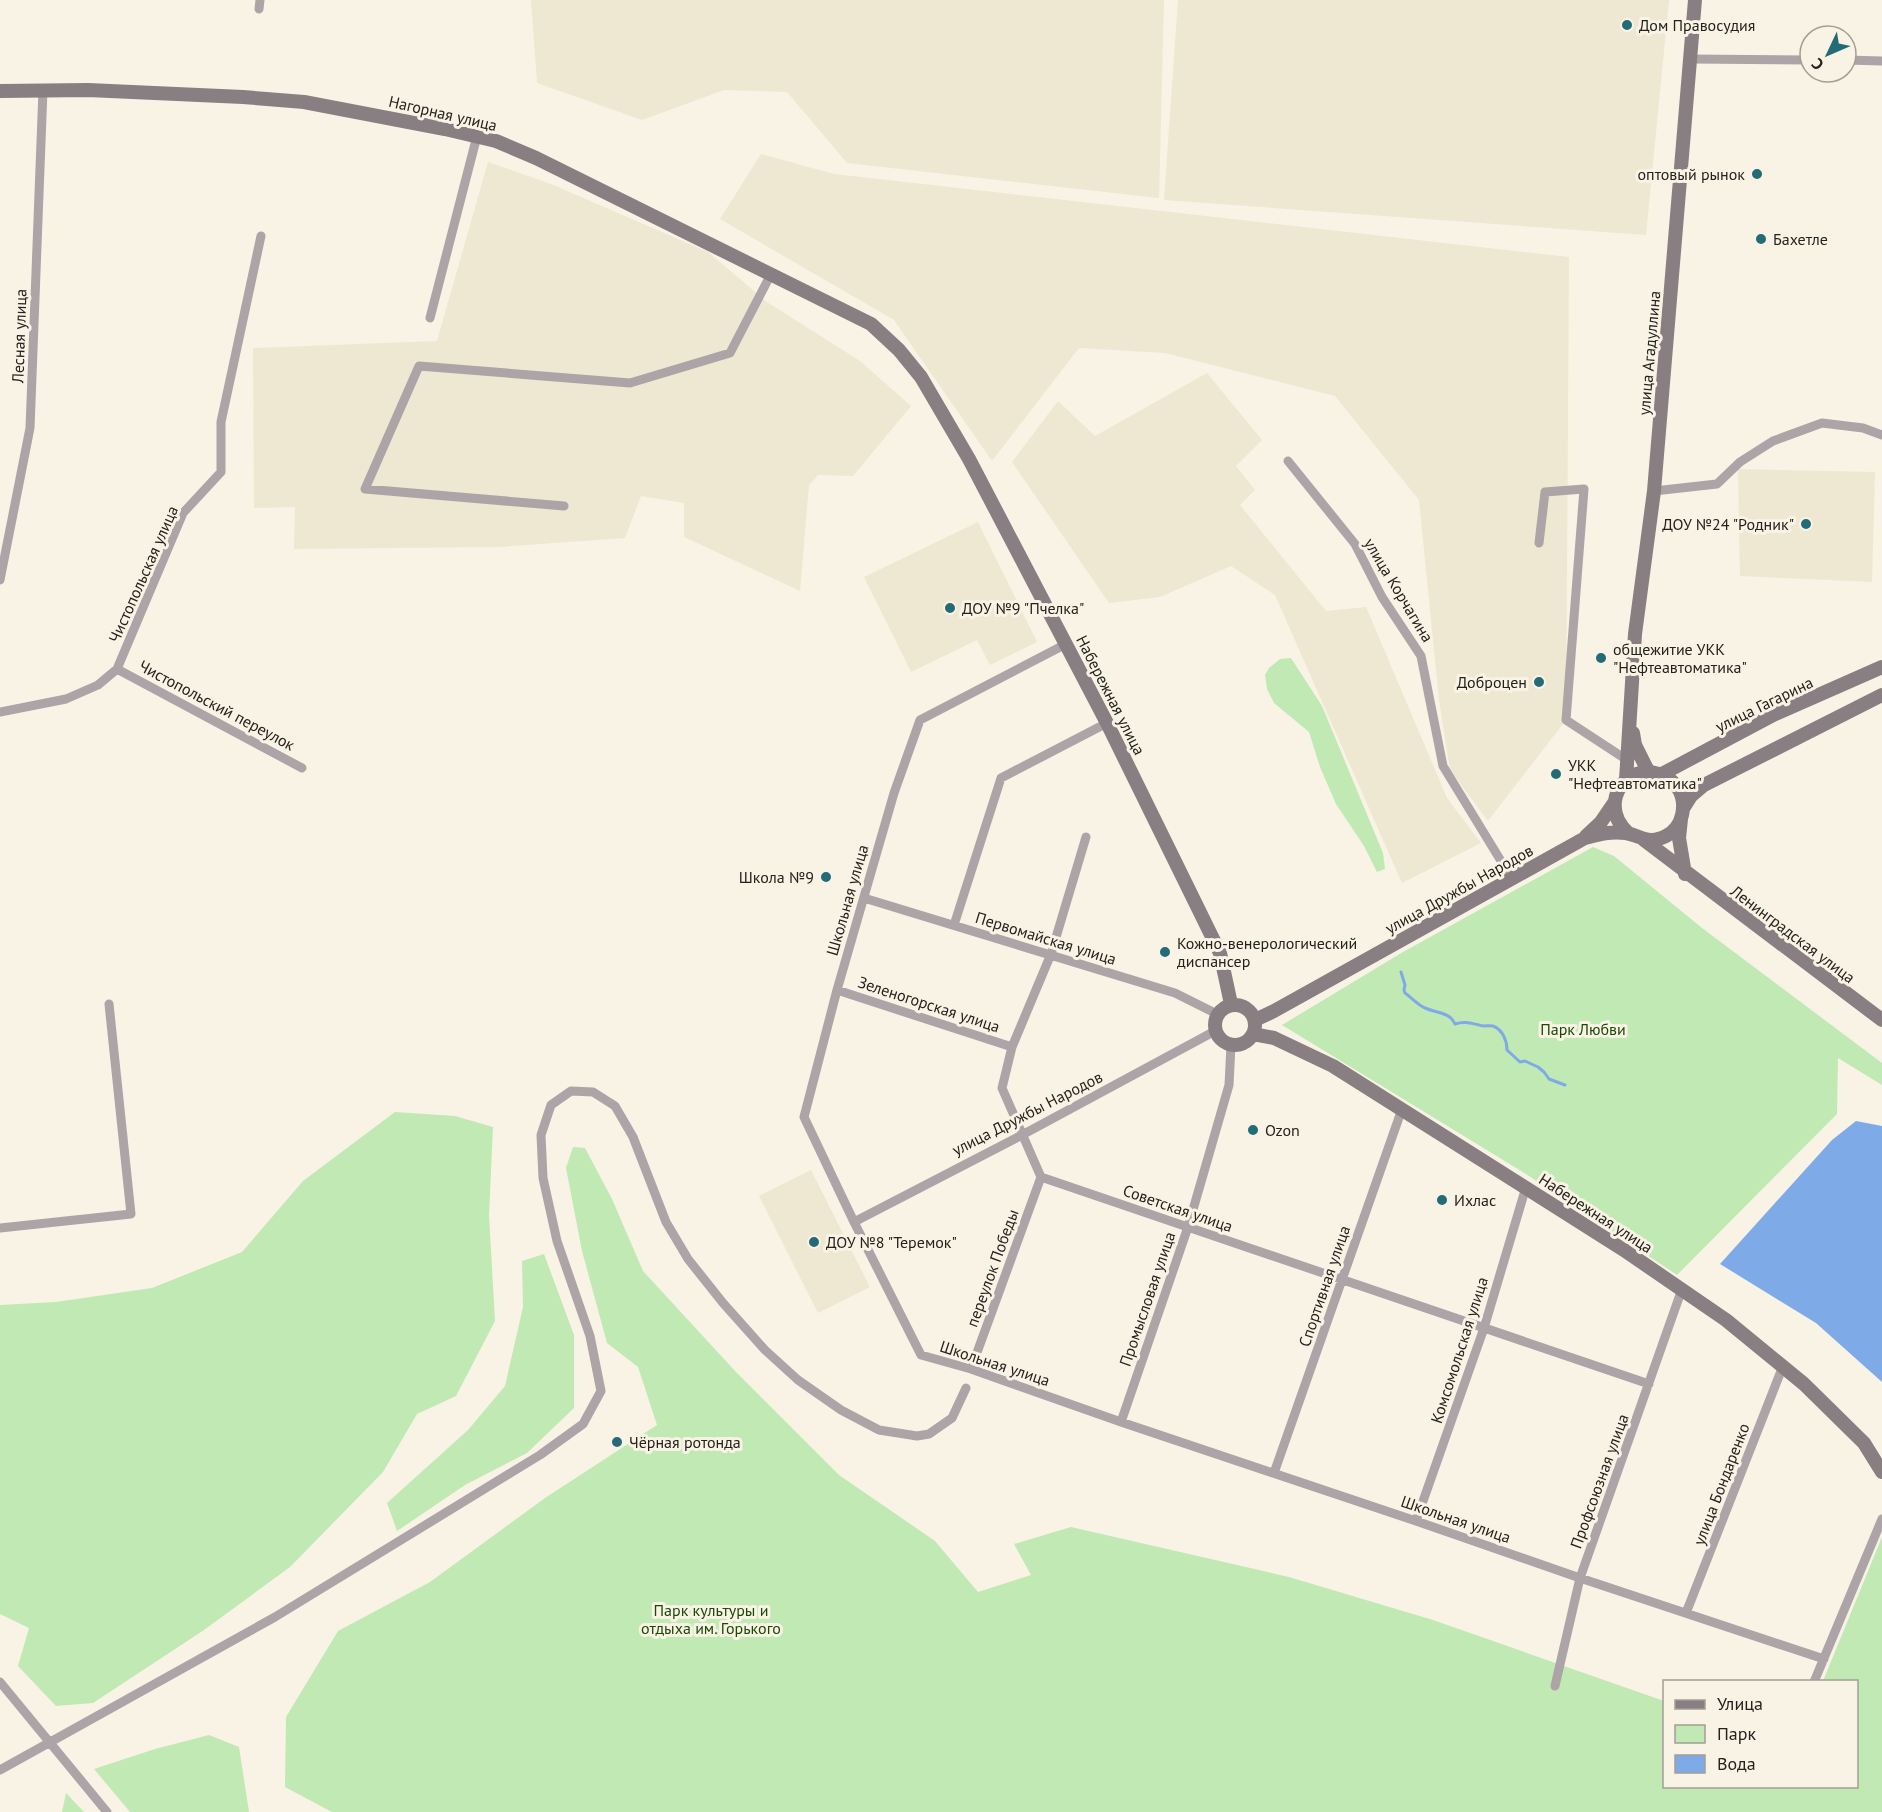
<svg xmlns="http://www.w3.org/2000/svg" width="1882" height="1812" font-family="'PT Sans',sans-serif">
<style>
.built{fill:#eee7d1}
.green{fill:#c0e9b4}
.water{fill:#7faae8}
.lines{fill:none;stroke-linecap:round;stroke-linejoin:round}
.stream{stroke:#7faae8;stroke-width:3}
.street{stroke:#aca4a7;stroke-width:9}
.secondary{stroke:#897e82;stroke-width:14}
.poi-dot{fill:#226b77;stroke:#f8f3e4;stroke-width:2}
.labels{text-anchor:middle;stroke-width:6;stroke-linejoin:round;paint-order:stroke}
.poi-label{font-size:16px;fill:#24221d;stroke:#f8f3e4;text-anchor:start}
.street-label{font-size:16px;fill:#24221d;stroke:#f8f3e4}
.park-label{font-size:16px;fill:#1a4906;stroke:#f8f3e4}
</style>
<rect width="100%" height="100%" fill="#f8f3e4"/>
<!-- built -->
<path class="built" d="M531 0H1164L1159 198 847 163 787 92 724 90 642 120 537 83Z
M1178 0H1669L1646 235 1164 200Z
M761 154 834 174 1569 257 1566 720 1488 821 1450 770 1439 700 1419 500 1335 396 1165 353 1079 348 992 461 894 320 720 219Z
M488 162 551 184 708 252 767 302 860 361 911 406 853 476 818 475 809 485 800 591 684 537V503L641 496 625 538 498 547 294 549 295 507 254 508 253 348 437 341Z
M1207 373 1262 440 1236 466 1255 490 1240 505 1326 611 1366 607 1447 798 1481 843 1402 883 1275 595 1231 566 1160 597 1109 603 1012 462 1058 401 1095 436Z
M1738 469 1875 472 1872 582 1740 576Z
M978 522 1037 642 990 665 977 640 911 672 864 577Z
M811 1170 870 1287 818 1313 759 1196Z"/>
<!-- green -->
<path class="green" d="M1291 658 1322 706 1383 853 1385 869 1377 872 1364 846 1336 804 1320 767 1309 732 1274 703 1267 689 1265 675 1269 668 1280 659Z
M1593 847 1614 856 1702 928 1882 1063V1085L1838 1058 1837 1114 1677 1275 1526 1174 1282 1025 1403 952Z
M395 1112 455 1116 493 1127 489 1215 495 1321 456 1396 417 1414 383 1472 290 1567 204 1630 93 1703 56 1706 18 1666 29 1628 0 1614V1305L56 1302 152 1288 242 1252 303 1181Z
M573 1147 585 1148 612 1199 643 1271 736 1372 839 1475 935 1541 978 1592 1031 1575 1014 1544 1071 1527 1289 1577 1433 1620 1664 1701V1786H1856V1682L1823 1681 1882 1537V1812H332L285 1787 286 1717 338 1631 430 1582 545 1498 657 1425 638 1367 607 1343 582 1251 566 1168Z
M544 1254 574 1335V1408L527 1453 465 1485 397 1531 387 1503 468 1430 505 1386 523 1307 522 1261Z
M209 1735 239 1747 249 1812H130L94 1769 155 1749Z
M66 1793 84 1812H62Z"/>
<!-- water -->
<path class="water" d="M1856 1121 1882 1126V1382L1816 1323 1720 1264 1832 1140Z"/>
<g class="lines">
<!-- stream -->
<path class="stream" d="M1401 972 1405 985 1404 990 1405 993C1412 998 1418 1005 1425 1008 1436 1013 1450 1012 1455 1024 1464 1021 1470 1023 1479 1025 1483 1027 1489 1025 1493 1026 1503 1030 1507 1041 1507 1050L1520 1062 1525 1061 1538 1067 1544 1072 1549 1079 1565 1085"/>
<!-- street -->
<path class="street" d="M259 9 260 0
M1690 59 1810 60
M1846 60 1882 61
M430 318 477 136
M1288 461 1355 544 1382 597 1421 656 1443 766 1512 879
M1654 491 1717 484 1740 462 1773 441 1822 423 1863 428 1882 435
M564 506 365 489 419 366 630 383 730 353 771 274
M1539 543 1545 492 1584 489 1566 720 1627 760
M0 580 30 428 43 90
M1066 644 920 720 894 793 837 990 804 1117 854 1222 921 1355 971 1369 1121 1422 1416 1521 1580 1578 1824 1659
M117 669 302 768
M0 712 66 699 98 685 117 669 183 513 221 472V422L261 236
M1086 837 1051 954 1012 1047 1002 1088 1041 1177 1649 1384
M864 898 1175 993 1217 1014
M954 925 1001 778 1107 723
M837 990 1012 1047
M854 1222 1022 1135 1215 1031
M0 1228 131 1214 109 1004
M971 1369 1041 1177
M1121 1422 1188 1227 1229 1085 1231 1045
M1274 1473 1402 1109
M1416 1521 1484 1328 1526 1187
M1686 1613 1783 1366
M0 1682 107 1812
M1814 1682 1882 1519
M1555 1686 1580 1578 1682 1289
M0 1770 275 1617 540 1455 583 1424 601 1391 590 1336 557 1241 543 1178 541 1135 551 1105 571 1091 593 1092 615 1106 633 1137 666 1222 688 1259 723 1303 765 1350 798 1380 841 1410 879 1430 917 1436 929 1434 952 1418 966 1388"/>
<!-- secondary -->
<path class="secondary" d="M0 91 88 90 243 97 304 102 445 129 496 141 536 158 871 324 899 350 921 377 969 459 1107 723 1220 953 1231 1004
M1633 733 1635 745 1648 771
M1662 774 1773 715 1882 667
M1626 780 1635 634 1654 491 1695 0
M1684 807 1691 796 1704 785 1882 695
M1681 819 1679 838 1685 874
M1586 836 1601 822 1614 803
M1644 840 1882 1020
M1215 1025a20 20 0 1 1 40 0a20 20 0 1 1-40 0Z
M1255 1020 1274 1011 1585 838C1599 834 1611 831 1626 833 1642 836 1648 845 1666 836 1674 832 1680 824 1682 815 1692 772 1630 754 1616 796 1612 811 1617 823 1628 833
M1253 1034 1274 1038 1333 1066 1624 1250 1726 1320 1804 1384 1864 1443 1882 1472"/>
</g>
<!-- markers -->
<g class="poi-dot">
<circle cx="1627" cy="25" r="6"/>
<circle cx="1757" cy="174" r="6"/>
<circle cx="1761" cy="239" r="6"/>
<circle cx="1806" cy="524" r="6"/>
<circle cx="950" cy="608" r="6"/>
<circle cx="1601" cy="658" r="6"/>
<circle cx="1539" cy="682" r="6"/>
<circle cx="1556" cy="774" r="6"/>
<circle cx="826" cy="877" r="6"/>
<circle cx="1165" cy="952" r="6"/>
<circle cx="1253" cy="1130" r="6"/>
<circle cx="1442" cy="1200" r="6"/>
<circle cx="814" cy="1242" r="6"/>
<circle cx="617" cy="1442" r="6"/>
</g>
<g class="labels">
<!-- poi labels -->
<g class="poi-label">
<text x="1639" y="31">Дом Правосудия</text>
<text x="1745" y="180" text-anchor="end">оптовый рынок</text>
<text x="1773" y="245">Бахетле</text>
<text x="1794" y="530" text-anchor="end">ДОУ №24 "Родник"</text>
<text x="962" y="614">ДОУ №9 "Пчелка"</text>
<text x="1613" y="655">общежитие УКК<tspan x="1613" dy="18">"Нефтеавтоматика"</tspan></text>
<text x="1527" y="688" text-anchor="end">Доброцен</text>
<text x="1568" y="771">УКК<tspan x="1568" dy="18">"Нефтеавтоматика"</tspan></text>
<text x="814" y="883" text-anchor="end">Школа №9</text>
<text x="1177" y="949">Кожно-венерологический<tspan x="1177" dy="18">диспансер</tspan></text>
<text x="1265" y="1136">Ozon</text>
<text x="1454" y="1206">Ихлас</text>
<text x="826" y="1248">ДОУ №8 "Теремок"</text>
<text x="629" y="1448">Чёрная ротонда</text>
</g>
<!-- street labels -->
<g class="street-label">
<text transform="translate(443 113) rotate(13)" y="6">Нагорная улица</text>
<text transform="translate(19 336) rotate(-88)" y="6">Лесная улица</text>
<text transform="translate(1649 353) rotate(-85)" y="6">улица Агадуллина</text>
<text transform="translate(143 574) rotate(-66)" y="6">Чистопольская улица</text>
<text transform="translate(1399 590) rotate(59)" y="6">улица Корчагина</text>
<text transform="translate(1111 695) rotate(63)" y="6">Набережная улица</text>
<text transform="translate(1764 704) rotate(-26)" y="6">улица Гагарина</text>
<text transform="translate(217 705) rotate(28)" y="6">Чистопольский переулок</text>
<text transform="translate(1459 889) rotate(-29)" y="6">улица Дружбы Народов</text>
<text transform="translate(847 900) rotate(-74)" y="6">Школьная улица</text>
<text transform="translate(1793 934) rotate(37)" y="6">Ленинградская улица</text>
<text transform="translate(1046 938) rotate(17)" y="6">Первомайская улица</text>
<text transform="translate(929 1004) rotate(18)" y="6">Зеленогорская улица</text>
<text transform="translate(1027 1113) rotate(-27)" y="6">улица Дружбы Народов</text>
<text transform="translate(1178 1208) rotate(19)" y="6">Советская улица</text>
<text transform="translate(1596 1213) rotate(33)" y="6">Набережная улица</text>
<text transform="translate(992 1268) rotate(-70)" y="6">переулок Победы</text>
<text transform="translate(1324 1286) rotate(-71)" y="6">Спортивная улица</text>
<text transform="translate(1147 1299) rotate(-71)" y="6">Промысловая улица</text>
<text transform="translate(1459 1350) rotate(-72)" y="6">Комсомольская улица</text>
<text transform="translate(995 1363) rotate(18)" y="6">Школьная улица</text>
<text transform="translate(1599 1481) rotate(-70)" y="6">Профсоюзная улица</text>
<text transform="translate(1721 1484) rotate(-69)" y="6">улица Бондаренко</text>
<text transform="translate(1456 1519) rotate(19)" y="6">Школьная улица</text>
</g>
<!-- park labels -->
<g class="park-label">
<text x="1583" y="1035">Парк Любви</text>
<text x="711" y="1616">Парк культуры и<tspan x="711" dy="18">отдыха им. Горького</tspan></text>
</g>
</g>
<!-- legend -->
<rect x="1663" y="1680" width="195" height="108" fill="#f8f3e4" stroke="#a39f94" stroke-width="1.5"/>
<rect x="1675" y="1700" width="30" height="9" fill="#897e82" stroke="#a39f94" stroke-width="1.5"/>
<text x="1717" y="1710" font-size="18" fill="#24221d">Улица</text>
<rect x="1675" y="1725" width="30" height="18" fill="#c0e9b4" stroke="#a39f94" stroke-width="1.5"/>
<text x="1717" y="1740" font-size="18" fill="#24221d">Парк</text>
<rect x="1675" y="1755" width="30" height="18" fill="#7faae8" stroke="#a39f94" stroke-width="1.5"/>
<text x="1717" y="1770" font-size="18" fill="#24221d">Вода</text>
<!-- north arrow -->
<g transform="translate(1828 54) rotate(226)"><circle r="28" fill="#f8f3e4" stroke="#a39f94" stroke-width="1.5"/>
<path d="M0-4.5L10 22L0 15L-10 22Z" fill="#226b77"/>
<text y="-9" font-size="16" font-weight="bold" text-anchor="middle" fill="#24221d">С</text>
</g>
</svg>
